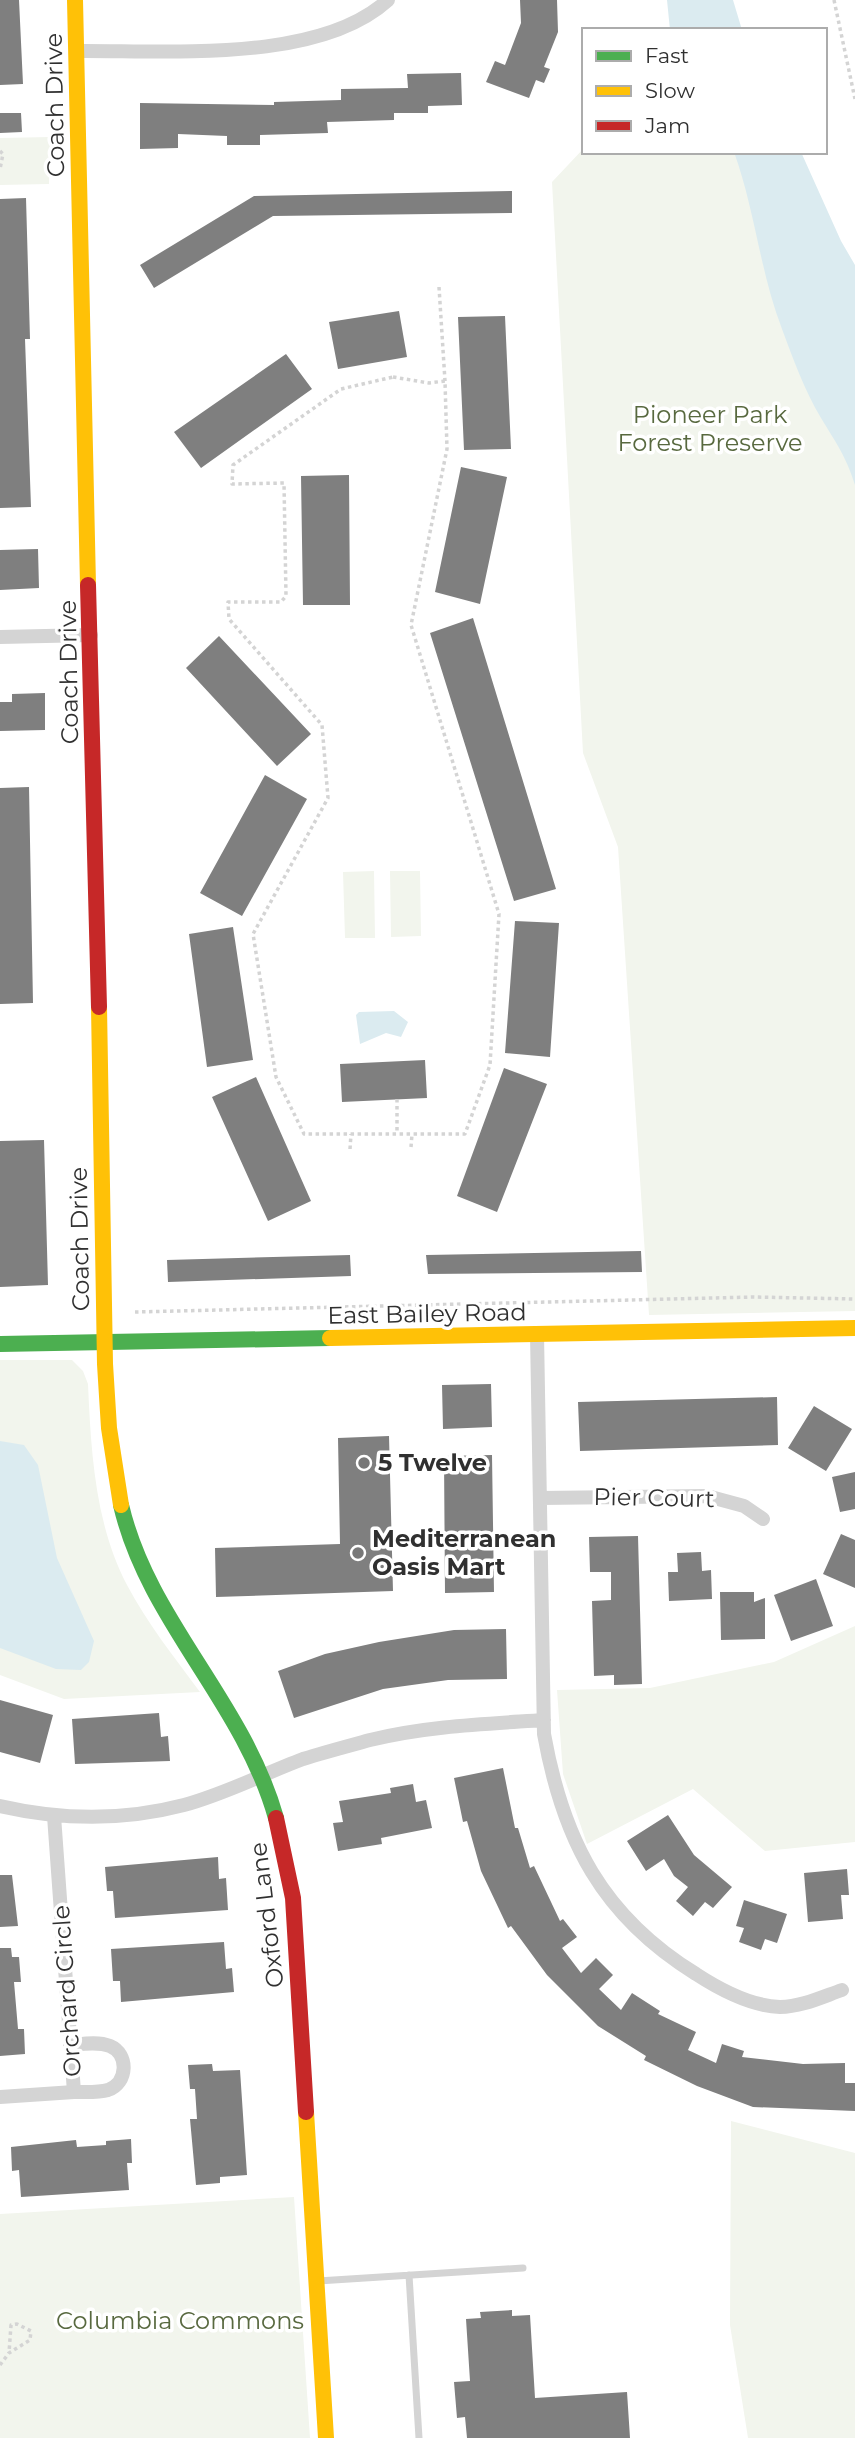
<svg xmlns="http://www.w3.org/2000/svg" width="855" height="2438" font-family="Montserrat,sans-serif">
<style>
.green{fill:#f2f5ed}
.water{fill:#dbebf0}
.building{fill:#7f7f7f}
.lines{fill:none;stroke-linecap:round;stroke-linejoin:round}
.path{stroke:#d4d4d4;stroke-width:3.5;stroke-dasharray:3.5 3.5;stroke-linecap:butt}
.lane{stroke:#d4d4d4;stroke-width:7}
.street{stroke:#d4d4d4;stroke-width:14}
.fast{stroke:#4caf50;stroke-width:16}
.slow{stroke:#ffc107;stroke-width:16}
.jam{stroke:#c62828;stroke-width:16}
.poi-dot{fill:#787878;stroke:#fff;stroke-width:2.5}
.labels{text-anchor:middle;stroke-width:7;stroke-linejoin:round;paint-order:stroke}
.street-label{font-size:24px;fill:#303030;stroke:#fff}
.park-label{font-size:24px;fill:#58693f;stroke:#fff}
.poi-label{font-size:24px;font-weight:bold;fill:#303030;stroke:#fff;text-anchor:start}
</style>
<rect width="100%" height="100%" fill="#fff"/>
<!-- green -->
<path class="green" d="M50 137 49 184 0 185V138Z
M584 148V152H755L855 387V1311L649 1315 618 847 583 753 552 182Z
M374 871 375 938H345L343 872Z
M390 871H420L421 936 391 937Z
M0 1360H72L83 1371 88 1384C91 1452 95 1524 127 1585 147 1623 174 1657 200 1692L64 1699 0 1675Z
M855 1626V1842L765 1851 693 1789 587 1844 563 1774 557 1690 650 1688 774 1662Z
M731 2121 855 2153V2438H748L730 2325Z
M294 2197 310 2438H0V2214Z"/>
<!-- water -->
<path class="water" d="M667 0H733L742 30H670Z
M734 152H801L841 241 855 265V485C846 456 836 443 821 418 805 391 793 359 782 329 760 272 755 210 734 152Z
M394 1011 408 1022 401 1037 386 1033 360 1044 356 1015 359 1012Z
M0 1441 24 1445 38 1465 57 1558 94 1641 89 1662 81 1670 56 1669 0 1648Z"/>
<!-- building -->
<path class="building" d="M0 0H19L23 84 0 85Z
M520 0H557L558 32 544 67 550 69 544 83 536 80 529 98 486 82 495 61 505 65 521 23Z
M461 73 462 105 428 106V113H394V120L327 122 328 133 260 135V145H227V136L178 134V148L140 149V103L274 105V102L341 100V89L408 88 407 74Z
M0 113H21L22 132 0 133Z
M512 191V213L273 216 154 288 140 265 254 196Z
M26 198 30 339H25L31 507 0 508V199Z
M399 311 407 357 338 369 329 322Z
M505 316 511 449 464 450 458 317Z
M286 354 312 389 201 468 174 432Z
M461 467 507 477 480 604 435 592Z
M349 475 350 605H303L301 476Z
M38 549 39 588 0 590V550Z
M473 618 556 889 514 901 430 633Z
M219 636 311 734 277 766 186 668Z
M45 693V730L0 731V702H12V694Z
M265 775 307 799 242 916 200 893Z
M29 787 33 1003 0 1004V788Z
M515 921 559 923 550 1057 505 1053Z
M233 927 253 1060 207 1067 189 934Z
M425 1060 427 1098 342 1102 340 1064Z
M504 1068 547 1084 497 1212 457 1196Z
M256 1077 311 1201 268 1221 212 1097Z
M44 1140 48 1285 0 1287V1141Z
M641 1251 642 1272 428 1274 426 1255Z
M350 1255 351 1276 168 1282 167 1260Z
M491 1384 492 1427 443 1429 442 1385Z
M777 1397 778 1445 580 1451 578 1402Z
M814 1406 852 1429 826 1471 788 1448Z
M389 1436 393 1591 216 1597 215 1548 340 1544 338 1438Z
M492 1455 494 1592 445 1593 444 1456Z
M855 1472V1509L840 1512 832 1477Z
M841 1534 855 1540V1588L823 1574Z
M638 1536 642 1684 614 1685V1675L594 1676 592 1601 611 1600V1572H590L589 1537Z
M701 1552 702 1571 711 1570 712 1599 669 1601 668 1572H678L677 1553Z
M816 1579 833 1626 791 1641 774 1595Z
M720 1592H754V1602L765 1598V1639L721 1640Z
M506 1629 507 1679 448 1680 383 1689 294 1718 278 1671 325 1654 379 1642 454 1630Z
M0 1700 53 1715 40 1763 0 1752Z
M159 1713 161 1737 168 1736 170 1761 75 1764 72 1719Z
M503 1768 515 1828H518L530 1868 534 1866 560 1921 563 1919 577 1937 562 1948 581 1973 596 1958 613 1975 599 1989 621 2010 632 1993 660 2011 658 2014 696 2032 688 2050 716 2063 722 2044 744 2051 742 2057 803 2064 845 2063V2083H855V2111L753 2107 697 2086 644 2060 646 2056 598 2026 547 1975 511 1926 508 1928 481 1871 467 1821 463 1822 454 1778Z
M413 1784 416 1802 426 1800 432 1828 381 1838 382 1844 338 1851 333 1823 343 1822 339 1801 391 1793 390 1788Z
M668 1815 694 1855 732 1887 713 1908 705 1902 693 1916 676 1901 688 1887 674 1876 664 1859 646 1871 627 1841Z
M218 1857 219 1879 226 1878 228 1910 115 1918 113 1891H107L105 1867Z
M847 1869 849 1895H841L843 1919 808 1922 804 1873Z
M0 1875H12L18 1926 0 1927Z
M744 1900 787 1914 777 1943 765 1939 761 1950 739 1942 744 1928 736 1926Z
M224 1942 226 1969 232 1968 234 1992 121 2002 120 1981H113L111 1949Z
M0 1948H11L12 1957H19L21 1982H14L18 2029H24L25 2054 0 2056Z
M212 2064 213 2071 240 2070 247 2175 220 2177V2183L196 2185 190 2119H197L195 2089H190L188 2065Z
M131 2139 132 2163H127L129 2190 21 2197 19 2170 12 2171 11 2147 76 2140 77 2147 106 2145V2141Z
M512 2310V2316L530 2315 535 2398 627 2392 630 2438H467L465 2417 457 2418 454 2382 470 2381 466 2319 481 2318 480 2312Z"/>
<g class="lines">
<!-- path -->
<path class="path" d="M834 0 855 99
M0 151 3 154 0 169
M439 287 445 381
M393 377 429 383 445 381 447 449 411 625 499 914 490 1065 465 1134H304L276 1077 253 934 328 798 322 725 229 619 228 602H281L286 596 284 483 232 484 233 465 341 389Z
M397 1099V1134
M411 1147 412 1134
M350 1149 351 1134
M135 1312 754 1297 855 1299
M0 2365 9 2353 30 2340 31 2331 17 2324 11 2325 9 2353"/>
<!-- lane -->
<path class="lane" d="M409 2275 419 2438
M318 2281 523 2268"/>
<!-- street -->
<path class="street" d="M76 51C166 50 318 64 388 0
M0 637 91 635
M537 1334 544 1734C563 1840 602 1916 696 1974 719 1989 751 2006 780 2007 801 2007 822 1997 842 1990
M541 1498 707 1496 744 1506 763 1519
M0 1806C61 1820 123 1821 184 1805 225 1794 263 1774 303 1759 325 1752 348 1746 370 1740 427 1726 485 1724 544 1720
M70 2045C82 2044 98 2041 110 2046 129 2054 128 2083 108 2090 98 2093 84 2092 74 2092
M0 2097 74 2092 54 1816"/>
<!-- fast -->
<path class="fast" d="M0 1344 330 1338
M121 1505C148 1621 243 1701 276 1818"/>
<!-- slow -->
<path class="slow" d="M75 0 88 585
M99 1007 105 1364 109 1428 121 1505
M330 1338 855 1328
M306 2112 326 2438"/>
<!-- jam -->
<path class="jam" d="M88 585 99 1007
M276 1818 293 1898 306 2112"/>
</g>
<!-- markers -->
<g class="poi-dot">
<circle cx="364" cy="1463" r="7"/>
<circle cx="358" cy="1553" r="7"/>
</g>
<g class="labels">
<!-- street labels -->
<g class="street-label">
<text transform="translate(55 105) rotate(-91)" y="8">Coach Drive</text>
<text transform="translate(69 672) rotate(-91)" y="8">Coach Drive</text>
<text transform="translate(80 1239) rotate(-91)" y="8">Coach Drive</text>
<text transform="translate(427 1314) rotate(-1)" y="8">East Bailey Road</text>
<text transform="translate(654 1498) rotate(1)" y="8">Pier Court</text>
<text transform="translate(267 1915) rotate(-97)" y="8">Oxford Lane</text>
<text transform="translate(67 1991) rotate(-94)" y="8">Orchard Circle</text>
</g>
<!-- park labels -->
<g class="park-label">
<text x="710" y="423">Pioneer Park<tspan x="710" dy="28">Forest Preserve</tspan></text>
<text x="180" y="2329">Columbia Commons</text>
</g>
<!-- poi labels -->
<g class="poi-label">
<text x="378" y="1471">5 Twelve</text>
<text x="372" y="1547">Mediterranean<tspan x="372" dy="28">Oasis Mart</tspan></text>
</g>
</g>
<!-- legend -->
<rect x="582" y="28" width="245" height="126" fill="#ffffff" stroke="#acacac" stroke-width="2"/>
<rect x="596" y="51" width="35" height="10" fill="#4caf50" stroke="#acacac" stroke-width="2"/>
<text x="645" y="63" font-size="21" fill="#303030">Fast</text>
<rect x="596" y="86" width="35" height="10" fill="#ffc107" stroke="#acacac" stroke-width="2"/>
<text x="645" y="98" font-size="21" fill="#303030">Slow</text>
<rect x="596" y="121" width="35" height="10" fill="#c62828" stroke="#acacac" stroke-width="2"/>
<text x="645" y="133" font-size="21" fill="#303030">Jam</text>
</svg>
